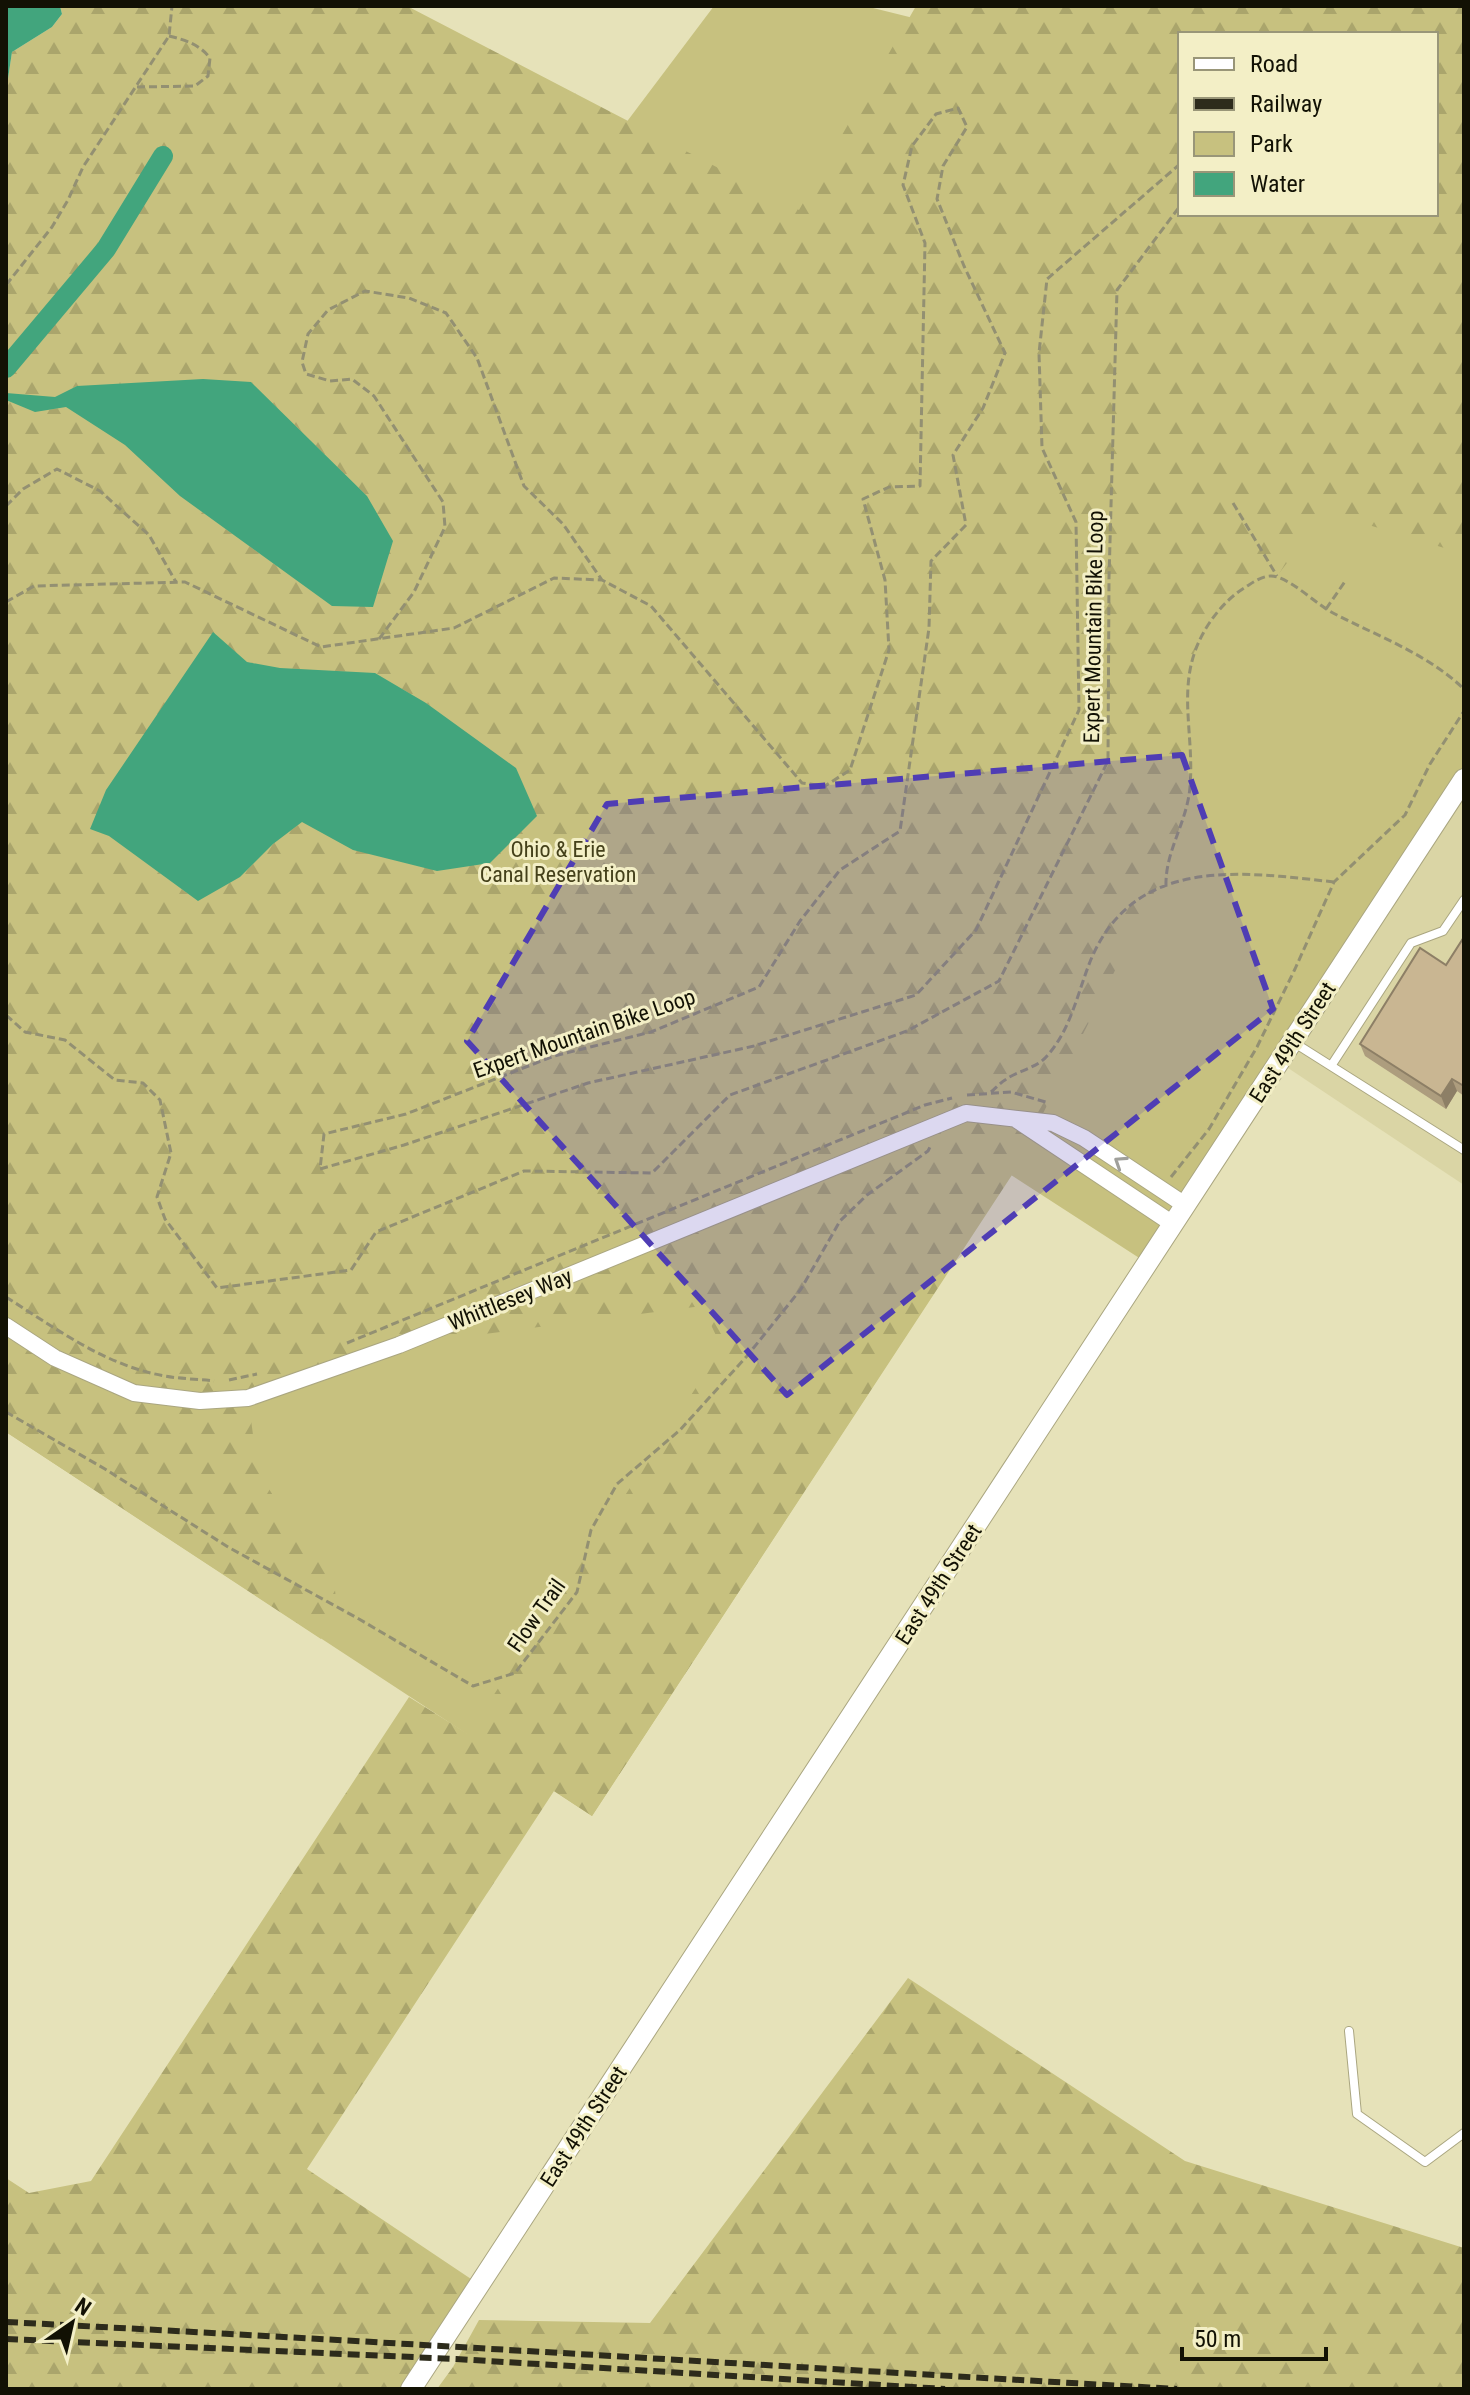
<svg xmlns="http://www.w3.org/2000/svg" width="1470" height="2395" font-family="'Roboto Condensed',sans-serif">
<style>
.built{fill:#dad5a5}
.green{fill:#c7c17f}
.forest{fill:url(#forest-firs);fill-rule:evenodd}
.water{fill:#42a57d}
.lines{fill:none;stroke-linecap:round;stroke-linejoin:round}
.canal{stroke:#42a57d;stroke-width:20}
.service-casing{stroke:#aaa680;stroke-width:10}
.minor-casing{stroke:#aaa680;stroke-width:18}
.tertiary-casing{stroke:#aaa680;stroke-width:22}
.path{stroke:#939072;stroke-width:3;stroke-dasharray:8 4;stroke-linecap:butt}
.service{stroke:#fff;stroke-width:8}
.minor{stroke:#fff;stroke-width:16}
.tertiary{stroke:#fff;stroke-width:20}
.rail{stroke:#2d2b1b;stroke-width:6;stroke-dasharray:12 6;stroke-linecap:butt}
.wall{fill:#ad9d7e}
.shaded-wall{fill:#8d7f66}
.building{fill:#c9b692;stroke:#8d7f66;stroke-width:2}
.oneway{stroke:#a0a09b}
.marked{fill:#4f3db4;fill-opacity:0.2;stroke:#4f3db4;stroke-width:6;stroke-dasharray:16 10;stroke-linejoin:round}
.labels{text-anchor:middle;stroke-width:6;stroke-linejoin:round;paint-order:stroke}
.street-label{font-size:22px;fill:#121104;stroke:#f3efc6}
.park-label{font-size:22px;fill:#44401a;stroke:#f3efc6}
</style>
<defs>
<pattern id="forest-firs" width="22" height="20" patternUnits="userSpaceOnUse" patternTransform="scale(2)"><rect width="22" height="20" fill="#c7c17f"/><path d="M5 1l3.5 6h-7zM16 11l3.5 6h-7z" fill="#aaa56c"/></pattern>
</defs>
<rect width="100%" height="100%" fill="#e6e2b9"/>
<!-- built -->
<path class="built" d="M1464 779V1185L1279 1062Z"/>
<!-- green -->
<path class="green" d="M714 6H865L1102 65 1180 214 1464 263V777L1147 1263 1011 1175 592 1816 6 1432V108L482 314Z"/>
<!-- forest -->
<path class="forest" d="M60 6H407L799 210 916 6H1464V554L1326 512 1277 576 1263 577 1238 592 1218 610 1201 636 1191 660 1187 692 1191 774 1188 806 1156 889 1012 1175 592 1816 554 1791 307 2169 480 2285 411 2389H6V2178L29 2193 91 2181 409 1697 468 1734 722 1348 702 1306 399 1345 249 1398C252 1428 254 1462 269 1489 299 1540 365 1575 321 1639L6 1432V400L35 412 66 407 125 445 180 496 332 606 367 496 251 382 203 379 77 386 55 397 6 393V92L12 52 52 27 62 14ZM1180 34H1436V214H1180ZM213 633 247 662 280 668 375 673 426 703 516 768 353 850 302 822 273 844 240 877 198 901 109 836Z
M908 1978 1185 2161 1464 2248V2389H437L453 2367 479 2320 650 2323Z"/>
<!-- water -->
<path class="water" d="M6 6H60L62 14 52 27 12 52 6 92Z
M203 379 251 382 367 496 393 541 373 607 332 606 180 496 125 445 66 407 35 412 6 400V393L55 397 77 386Z
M213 632 247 662 280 668 375 673 426 703 516 768 537 816 490 863 437 871 353 850 302 822 273 844 240 877 198 901 109 836 90 829 106 790Z"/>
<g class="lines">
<!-- canal -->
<path class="canal" d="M6 368 106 249 163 156"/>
<!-- service casing -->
<g class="service-casing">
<path id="service" d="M1293 1042 1464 1150
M1331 1066 1411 943 1443 931 1464 900
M1349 2031 1357 2114 1425 2162 1464 2133"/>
</g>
<!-- minor casing -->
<g class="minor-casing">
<path id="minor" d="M1017 1120 1173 1224
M6 1326 55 1358 134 1393 200 1401 248 1398 399 1345 966 1113 1053 1123 1084 1138 1185 1205"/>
</g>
<!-- tertiary casing -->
<g class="tertiary-casing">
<path id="tertiary" d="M411 2389 1464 779"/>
</g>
<!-- path -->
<path class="path" d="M137 87 195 86 208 76 210 58C200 45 186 40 169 36
M6 285 52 227 68 200 83 167 169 36 172 6
M1233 503 1277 576
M6 506 23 489 57 469 100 491 149 535 176 582
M6 602 34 586 185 582 321 647 454 628 554 578 602 580 651 606 802 783 825 786 850 770 889 650 885 580 863 499 889 487 920 486 925 243 903 185 912 146 936 114 958 108 967 127 943 166 937 199 964 266 1005 353 983 408 953 455 966 525 931 561 929 628 900 831 840 870 800 921 759 987 651 1032 554 1056 406 1114 324 1134 320 1169 404 1145 588 1083 754 1046 916 995 976 930 1079 710 1076 522 1042 448 1039 353 1047 279 1180 164
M1326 609 1346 580
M379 639 414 592 445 527 443 502 374 396 352 379 330 381 306 374 302 362 308 334 328 310 365 291 409 298 446 313 477 358 524 486 563 524 602 580
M1166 886C1165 851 1187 823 1190 787 1195 727 1172 678 1210 622 1219 609 1230 597 1244 588 1254 582 1265 573 1277 577 1296 583 1316 604 1333 613 1379 637 1426 653 1464 689
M6 1015 25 1032 65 1040 115 1080 143 1083 160 1100 171 1153 157 1197 165 1219 217 1288 351 1270 376 1232 524 1171 652 1173 730 1095 907 1031 999 981 1108 761 1109 578 1117 290 1180 206
M991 1092C996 1088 1000 1083 1005 1080 1017 1071 1037 1068 1047 1056 1072 1028 1078 990 1092 957 1137 855 1244 872 1334 882
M967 1095 1011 1092 1049 1103
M1171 1177 1209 1129 1257 1047 1295 969 1334 882 1405 815 1430 764 1464 711
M6 1297C55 1328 106 1366 165 1376 181 1379 198 1379 214 1381
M347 1343 925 1105 952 1098
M229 1380 257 1374
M6 1412 105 1469 228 1547 359 1619 473 1686 515 1673 577 1592 591 1530 617 1484 680 1430 747 1356 801 1289 840 1221 867 1195 928 1151 930 1147"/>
<!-- service -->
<use href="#service" class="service"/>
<!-- minor -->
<use href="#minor" class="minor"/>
<!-- tertiary -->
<use href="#tertiary" class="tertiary"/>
<!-- rail -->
<path class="rail" d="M6 2322C396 2342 786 2367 1177 2389
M6 2339 456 2359 945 2389"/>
</g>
<!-- wall -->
<path class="wall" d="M1464 937V1096L1457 1091 1446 1109 1365 1056 1360 1044 1446 965Z"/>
<!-- shaded-wall -->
<path class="shaded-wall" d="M1452 1079 1457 1091 1446 1109 1441 1096Z"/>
<!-- building -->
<path class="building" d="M1464 937V1086L1452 1079 1441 1096 1360 1044 1420 948 1446 965Z"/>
<!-- one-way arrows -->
<defs><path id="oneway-chevron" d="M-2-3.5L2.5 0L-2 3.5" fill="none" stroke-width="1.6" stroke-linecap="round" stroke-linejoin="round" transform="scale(2)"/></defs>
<use class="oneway" href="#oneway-chevron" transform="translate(1120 1162) rotate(-147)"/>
<!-- marked area -->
<path class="marked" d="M1182 755 1273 1009 787 1395 467 1041 607 804Z"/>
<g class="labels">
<!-- street labels -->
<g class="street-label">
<text transform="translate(1093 627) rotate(-89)" y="8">Expert Mountain Bike Loop</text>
<text transform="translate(584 1033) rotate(-19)" y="8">Expert Mountain Bike Loop</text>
<text transform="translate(1292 1042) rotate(-57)" y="8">East 49th Street</text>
<text transform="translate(510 1299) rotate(-22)" y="8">Whittlesey Way</text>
<text transform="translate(938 1584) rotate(-57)" y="8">East 49th Street</text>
<text transform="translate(536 1615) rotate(-55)" y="8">Flow Trail</text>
<text transform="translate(583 2126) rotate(-57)" y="8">East 49th Street</text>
</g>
<!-- park labels -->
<g class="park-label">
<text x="558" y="857">Ohio &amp; Erie<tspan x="558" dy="25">Canal Reservation</tspan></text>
</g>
</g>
<!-- border -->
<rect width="1470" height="2395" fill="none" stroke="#121104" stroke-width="16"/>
<!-- legend -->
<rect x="1178" y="32" width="260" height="184" fill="#f3efc6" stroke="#999678" stroke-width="2"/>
<rect x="1194" y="58" width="40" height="12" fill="#ffffff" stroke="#999678" stroke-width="2"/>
<text x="1250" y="72" font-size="24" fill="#121104">Road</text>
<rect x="1194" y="98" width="40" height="12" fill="#2d2b1b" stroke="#999678" stroke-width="2"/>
<text x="1250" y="112" font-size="24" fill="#121104">Railway</text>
<rect x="1194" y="132" width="40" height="24" fill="#c7c17f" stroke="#999678" stroke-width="2"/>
<text x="1250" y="152" font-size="24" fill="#121104">Park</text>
<rect x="1194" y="172" width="40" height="24" fill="#42a57d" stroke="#999678" stroke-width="2"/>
<text x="1250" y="192" font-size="24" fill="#121104">Water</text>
<!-- north arrow -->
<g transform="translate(72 2323) rotate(34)" stroke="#f3efc6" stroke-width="6" paint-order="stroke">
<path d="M0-6L14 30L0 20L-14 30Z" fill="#121104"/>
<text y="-12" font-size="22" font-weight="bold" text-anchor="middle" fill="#121104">N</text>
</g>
<!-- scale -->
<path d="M1182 2347v12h144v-12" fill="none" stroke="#121104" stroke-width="4"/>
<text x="1194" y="2347" font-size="24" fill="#121104" stroke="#f3efc6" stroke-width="6" paint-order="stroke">50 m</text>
</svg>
